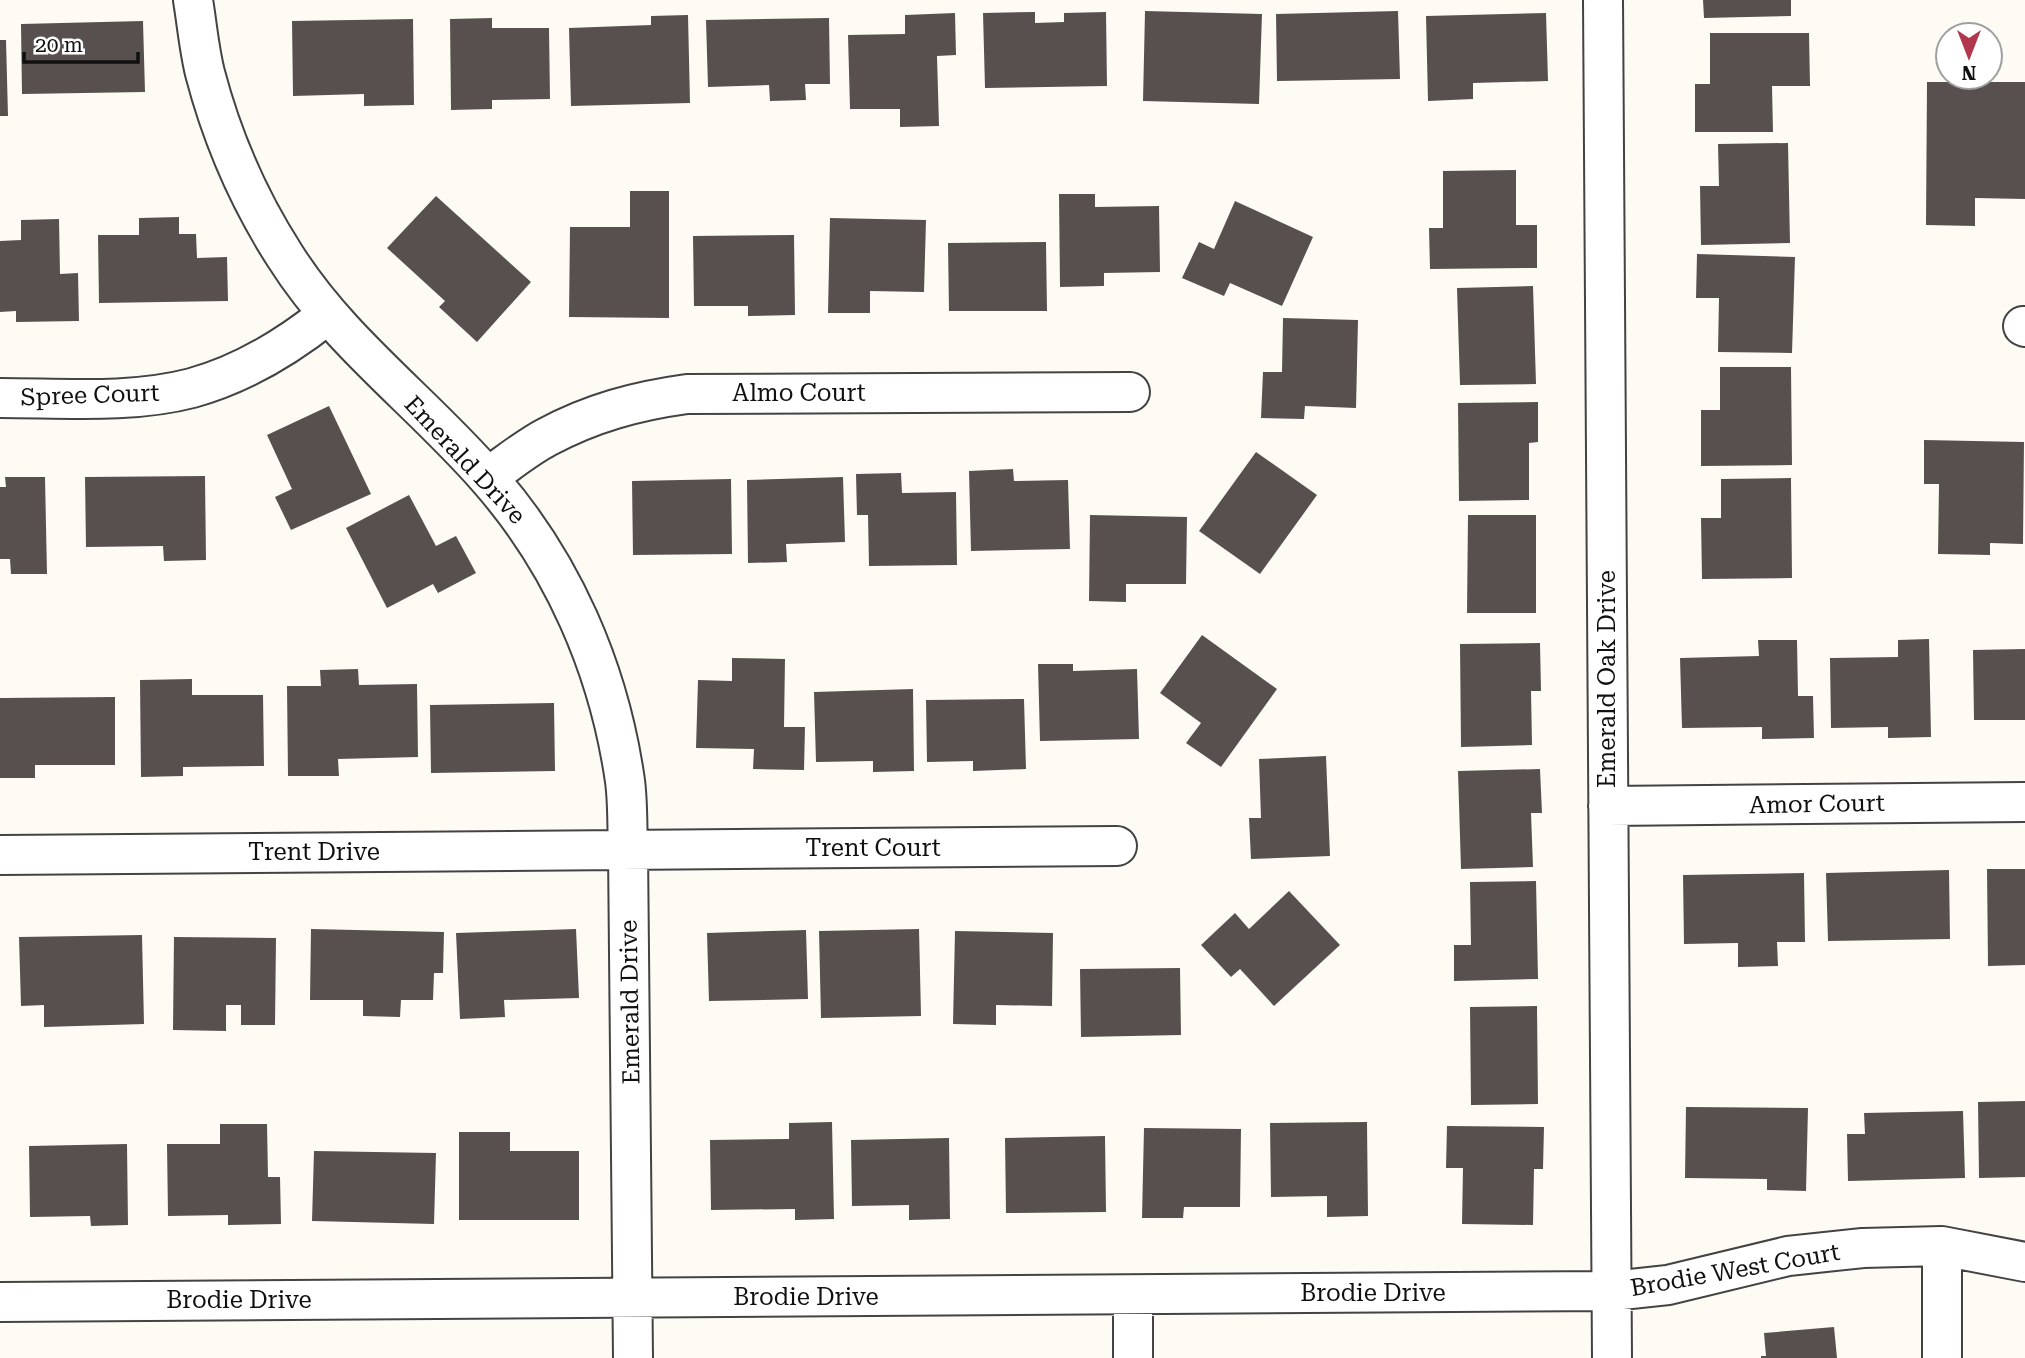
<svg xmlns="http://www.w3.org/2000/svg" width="2025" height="1358" font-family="'Roboto Serif',serif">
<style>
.building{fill:#58504e}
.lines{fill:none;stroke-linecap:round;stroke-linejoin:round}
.minor-casing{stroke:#434343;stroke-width:42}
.minor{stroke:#fff;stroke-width:38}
.labels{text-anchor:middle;stroke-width:7;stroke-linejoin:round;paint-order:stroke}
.street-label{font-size:24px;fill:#101010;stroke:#fff}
</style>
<rect width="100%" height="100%" fill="#fefbf5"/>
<!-- building -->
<path class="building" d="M1703 0H1791V16L1704 18Z
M1145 11 1262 14 1259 104 1143 101Z
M1398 11 1400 79 1277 81 1276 14Z
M1035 12V23L1064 22V13L1106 12 1107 86 985 88 983 13Z
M955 13 956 55 937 56 939 126 900 127V109H850L848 35 905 34V15Z
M1546 13 1548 81 1473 83V99L1428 101 1426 16Z
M688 15 690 103 571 106 569 28 651 25V16Z
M492 18V28H549L550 99 492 100V109L451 110 450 19Z
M829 18 830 84H805L806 100 770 101 769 85 708 87 706 20Z
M413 19 414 105 364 106V94L293 96 292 21Z
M143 21 145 92 22 94 21 24Z
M1710 33H1809L1810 86H1772L1773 132H1695V84H1710Z
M0 40H6L8 116H0Z
M1927 82H2025V199L1975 198V226L1926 225Z
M1788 143 1790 243 1701 245 1700 186H1719L1718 144Z
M1516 170V225H1537V268L1430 269 1429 228H1443V171Z
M630 191H669V318L569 317 570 227H630Z
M1059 194H1095V207L1159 206 1160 272 1104 273V286L1060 287Z
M436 196 531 282 477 342 439 307 445 301 387 248Z
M1235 201 1313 237 1282 306 1230 283 1224 296 1182 278 1199 242 1214 249Z
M179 217V234H196L197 258 227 257 228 301 99 303 98 235H139V218Z
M830 218 926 220 924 292 870 291V313H828Z
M59 219 60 274 78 273 79 321 16 322V311L0 312V241L21 240V220Z
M794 235 795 315 748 316V306H694L693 236Z
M1046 242 1047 311H949L948 243Z
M1697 254 1795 257 1792 353 1718 352 1719 298H1696Z
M1533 286 1536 384 1460 385 1457 288Z
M1283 318 1358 320 1356 408 1305 406 1304 419 1261 418 1263 372H1282Z
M1720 367H1791L1792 465 1701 466V410H1720Z
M1538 402V442L1529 443V500L1459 501 1458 403Z
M329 406 371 494 291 530 275 497 292 489 267 435Z
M1924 440 2024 442 2023 544 1990 543V555L1938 554 1939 484H1924Z
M1256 452 1317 495 1260 574 1199 531Z
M1013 469 1014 481 1068 480 1070 549 971 551 969 471Z
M901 473 902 493 956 492 957 565 869 566 868 515H857L856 474Z
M205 476 206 560 164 561 163 546 86 547 85 477Z
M5 477H45L47 574H11L10 559H0V487H6Z
M843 477 845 542 786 544 787 562 748 563 747 480Z
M1791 478 1792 578 1702 579 1701 518H1721V479Z
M731 479 732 554 633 555 632 481Z
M409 495 436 546 456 536 476 573 438 593 433 584 387 608 346 528Z
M1090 515 1187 517 1186 584H1126V602L1089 601Z
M1468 515H1536V613H1467Z
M1202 635 1277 689 1221 767 1186 743 1201 723 1160 693Z
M1929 639 1931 737 1888 738V727L1831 728 1830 658 1898 657V640Z
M1758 640H1797L1798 696H1813L1814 738 1762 739V727L1682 728 1680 658 1759 656Z
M1540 643 1541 691H1531L1532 745 1461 747 1460 644Z
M2025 649V720H1974L1973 650Z
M732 658 785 659 784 727H805L804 770 753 769 754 749 696 748 698 680 732 681Z
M1038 664H1073V671L1137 669 1139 739 1040 741Z
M358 669 359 685 417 684 418 757 338 759 339 776H288L287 686H321L320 670Z
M192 679V695H263L264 766 183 767V776L141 777 140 680Z
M913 689 914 771 873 772V761L816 762 814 692Z
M115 697V765H35V778H0V698Z
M1024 699 1026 769 973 771V761L927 762 926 700Z
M554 703 555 771 431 773 430 705Z
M1326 756 1330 856 1251 859 1249 818H1261L1259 759Z
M1540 769 1542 813H1531L1533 867 1461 869 1458 771Z
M1987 869H2025V965L1988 966Z
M1949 870 1950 939 1828 941 1826 873Z
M1804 873 1805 942H1777L1778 966 1738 967V943L1684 944 1683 875Z
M1536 881 1538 979 1454 981V945H1471L1470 882Z
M1289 891 1340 945 1274 1006 1240 969 1231 977 1201 945 1235 913 1249 929Z
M311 929 444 932 443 973H434L433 1000H401L400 1017 363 1016V1000H310Z
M576 929 579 998 504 1000 505 1017 460 1019 456 933Z
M919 929 921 1016 821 1018 819 931Z
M806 930 808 999 709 1001 707 933Z
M955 931 1053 933 1052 1006 996 1005V1025L953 1024Z
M142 935 144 1024 44 1027V1005L21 1006 19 937Z
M174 937 276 938 275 1025H241V1005H226V1031L173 1030Z
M1180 968 1181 1035 1081 1037 1080 969Z
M1537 1006 1538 1104 1471 1105 1470 1007Z
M2025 1101V1177L1979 1178 1978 1102Z
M1686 1107 1808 1108 1806 1191 1767 1190V1179L1685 1178Z
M1963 1111 1965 1178 1848 1181 1847 1134H1865L1864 1113Z
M832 1122 834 1219 795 1220V1209L711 1210 710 1140 789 1139V1123Z
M1367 1122 1368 1216 1327 1217V1196L1271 1197 1270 1123Z
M220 1124H267L268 1177H280L281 1224 228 1225V1215L168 1216 167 1144H220Z
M1447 1126 1544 1127 1543 1169H1534L1533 1225 1462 1224 1463 1168H1446Z
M1144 1128 1241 1129 1240 1207H1184L1183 1218H1142Z
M459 1132H510V1151H579V1220H459Z
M1105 1136 1106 1212 1006 1213 1005 1138Z
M949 1138 950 1219 909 1220V1205L852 1206 851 1140Z
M127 1144 128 1225 91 1226 90 1216 30 1217 29 1146Z
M314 1151 436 1153 434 1224 312 1221Z
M1834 1327 1837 1358H1761V1356H1766L1764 1333Z"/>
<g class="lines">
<!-- minor casing -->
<g class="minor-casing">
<path id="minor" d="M193 0C197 24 199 49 205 73 222 138 249 200 285 256 339 342 422 402 488 478 563 563 609 669 625 781 628 804 627 827 628 850L633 1358
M1603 0 1612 1358
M2023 326 2025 327
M0 398C63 398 131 404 192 388 243 374 287 347 327 315
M488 477C507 464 526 448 547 437 592 413 636 401 687 394L1130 392
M1608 806 2025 802
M0 855 1117 846
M1942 1246V1358
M1133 1295V1358
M0 1302 1612 1291 1668 1285 1788 1256 1863 1248 1942 1246 2025 1262"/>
</g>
<!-- minor -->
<use href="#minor" class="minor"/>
</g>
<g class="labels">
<!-- street labels -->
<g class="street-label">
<text x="799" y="401">Almo Court</text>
<text transform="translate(90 395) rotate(-2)" y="8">Spree Court</text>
<text transform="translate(465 460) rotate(47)" y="8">Emerald Drive</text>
<text transform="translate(1607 679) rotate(-90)" y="8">Emerald Oak Drive</text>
<text transform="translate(1817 804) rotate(-1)" y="8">Amor Court</text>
<text x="873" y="856">Trent Court</text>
<text x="314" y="860">Trent Drive</text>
<text transform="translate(630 1002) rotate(-91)" y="8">Emerald Drive</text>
<text transform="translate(1735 1270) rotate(-10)" y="8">Brodie West Court</text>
<text x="1373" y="1301">Brodie Drive</text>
<text x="806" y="1305">Brodie Drive</text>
<text x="239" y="1308">Brodie Drive</text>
</g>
</g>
<!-- north arrow -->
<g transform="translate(1969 56) rotate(180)"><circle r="33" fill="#ffffff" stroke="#9f9f9f" stroke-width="2"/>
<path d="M0-5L12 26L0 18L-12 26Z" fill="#b1384c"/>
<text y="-10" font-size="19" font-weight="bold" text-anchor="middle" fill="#101010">N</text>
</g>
<!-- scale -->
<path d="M24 52v10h114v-10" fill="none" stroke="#101010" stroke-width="3.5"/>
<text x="35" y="52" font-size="21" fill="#101010" stroke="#ffffff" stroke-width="5" paint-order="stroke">20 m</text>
</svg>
